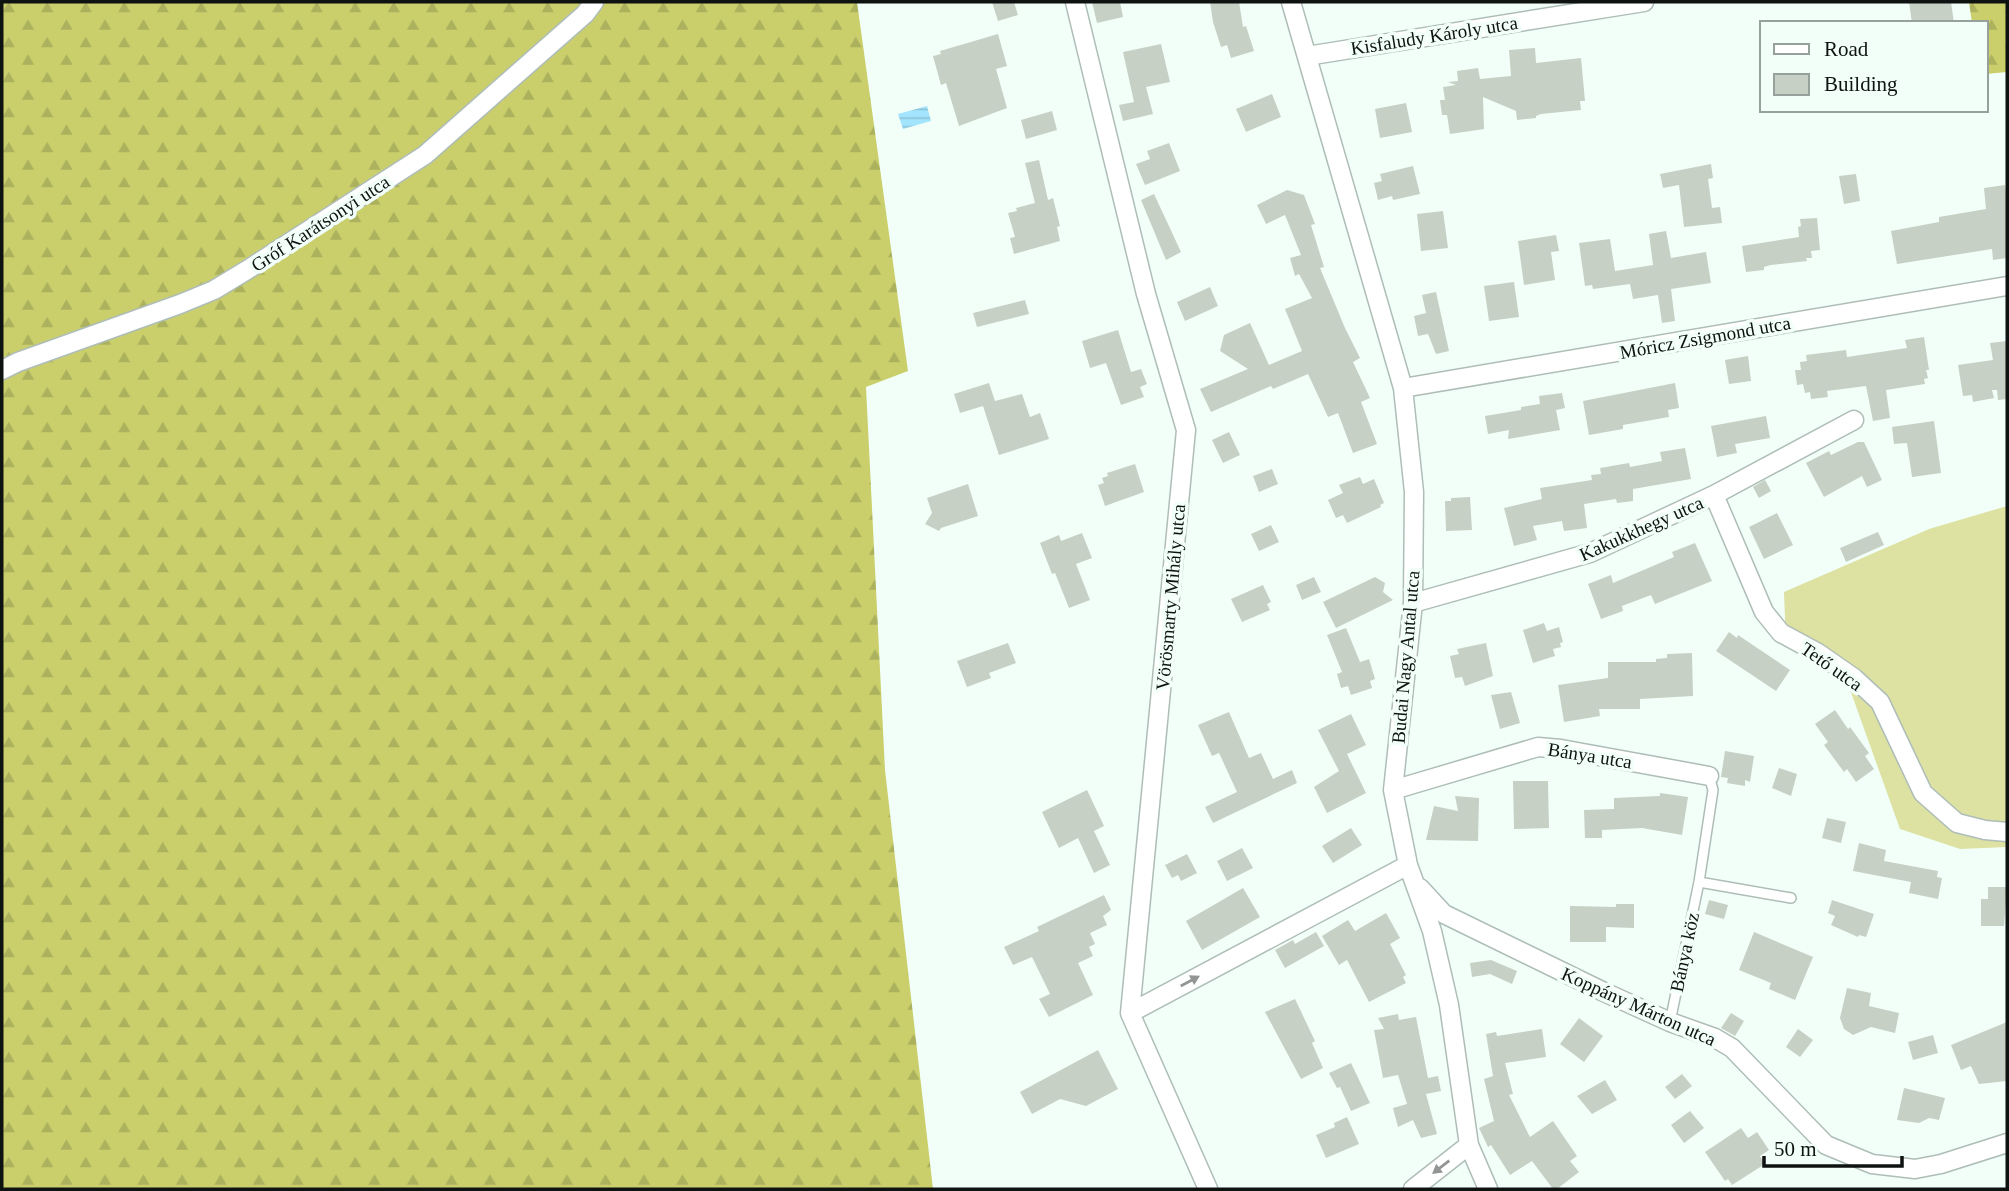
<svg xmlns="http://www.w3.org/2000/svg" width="2009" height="1191" font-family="'Times New Roman',serif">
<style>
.grass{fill:#dde1a2}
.forest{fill:url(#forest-firs)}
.water{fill:url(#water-rules)}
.building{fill:#c6d0c4}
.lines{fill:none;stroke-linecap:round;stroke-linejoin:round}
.service-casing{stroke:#aebdb7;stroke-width:12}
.minor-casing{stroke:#aebdb7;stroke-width:21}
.service{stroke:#fff;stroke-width:9}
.minor{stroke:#fff;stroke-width:18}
.oneway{fill:#939594}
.labels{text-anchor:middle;stroke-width:7;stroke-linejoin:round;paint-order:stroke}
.street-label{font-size:19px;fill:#0e1311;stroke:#f2fff9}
</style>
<defs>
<pattern id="forest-firs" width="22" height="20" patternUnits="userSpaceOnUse" patternTransform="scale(1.75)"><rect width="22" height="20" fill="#cacf6c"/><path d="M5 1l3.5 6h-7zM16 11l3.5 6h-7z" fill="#acb15d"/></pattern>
<pattern id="water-rules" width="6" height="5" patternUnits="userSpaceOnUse" patternTransform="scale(1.75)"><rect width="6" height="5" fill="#a4e5fe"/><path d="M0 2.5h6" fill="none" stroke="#8cc4d9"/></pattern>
</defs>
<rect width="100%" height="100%" fill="#f2fff9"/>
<!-- grass -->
<path class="grass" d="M2007 506V847L1960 849 1900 829 1848 684 1786 645 1784 592 1929 529Z"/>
<!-- forest -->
<path class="forest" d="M2 2H857L908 371 866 387 885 770 933 1189H2Z
M1969 2H2007V72L1986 74V23H1972Z"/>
<!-- water -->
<path class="water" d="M927 106 931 121 903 129 898 114Z"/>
<!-- building -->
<path class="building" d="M992 2H1014L1018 15 998 21Z
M1092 2H1120L1123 17 1097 23Z
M1210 2H1239L1243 27 1246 26 1254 51 1231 58 1227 45 1221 47 1213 22Z
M1909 2H1951L1954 23H1912Z
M998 34 1007 66 996 69 1007 108 959 126 946 83 941 85 933 56 941 54 940 51Z
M1161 44 1170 82 1146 87 1153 114 1123 121 1119 105 1134 102 1123 52Z
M1535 48 1536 63 1581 58 1585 101H1580L1581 110 1541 114 1536 116V118L1517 120 1516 111 1483 97 1484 129 1450 134 1447 115H1442L1440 100H1445L1443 87 1456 85 1448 82 1458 81 1457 71 1478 68 1480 79 1511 76 1509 50Z
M1272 94 1281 117 1246 132 1236 109Z
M1406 103 1412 132 1380 138 1375 109Z
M1052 111 1057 130 1026 139 1021 120Z
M1169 143 1180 171 1145 185 1136 164 1150 159 1147 151Z
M1039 160 1048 200 1053 198 1060 226 1057 227 1060 241 1014 254 1010 238 1015 237 1008 213 1017 211 1016 208 1035 203 1025 163Z
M1711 164 1713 178 1708 179 1712 208 1720 207 1722 223 1684 227 1679 185 1663 188 1660 174Z
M1413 166 1420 194 1393 200 1392 196 1378 200 1374 183 1382 181 1380 174Z
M1856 174 1860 201 1844 204 1839 176Z
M2005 185 2007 198V258L1993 260 1992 249 1897 264 1891 231 1939 222V217L1986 209 1984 188Z
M1287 190 1304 195 1315 224 1311 225 1324 267 1320 268 1345 328 1360 358 1353 362 1370 398 1361 402 1377 444 1353 453 1338 413 1328 417 1308 374 1273 389 1271 386 1211 412 1200 389 1248 369 1220 351 1224 335 1250 323 1269 365 1302 351 1285 309 1312 298 1299 274 1295 276 1290 258 1301 255 1285 215 1266 224 1257 205Z
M1154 194 1181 252 1166 260 1141 200Z
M1443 211 1448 248 1421 251 1417 214Z
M1817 218 1820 250 1811 251 1812 258H1806L1807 261 1771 265 1764 267V270L1746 272 1742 246 1799 237 1798 227 1801 226 1800 219Z
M1666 231 1671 258 1706 252 1711 283 1671 289 1675 321 1662 323 1658 295 1633 299 1630 284 1593 289 1592 285 1585 286 1579 243 1610 239 1615 271 1653 265 1649 234Z
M1556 235 1559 251 1551 252 1555 280 1524 285 1518 241Z
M1514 282 1519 317 1489 321 1484 286Z
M1210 287 1218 306 1185 321 1177 302Z
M1436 292 1449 351 1436 354 1428 334 1418 336 1414 316 1426 313 1422 295Z
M1025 300 1029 314 977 327 973 313Z
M1118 330 1131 372 1141 369 1147 384 1140 387 1144 397 1121 405 1106 363 1090 368 1082 341Z
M1924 337 1929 370H1926L1928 378 1924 379 1925 384 1886 390 1890 418 1873 421 1866 386 1827 391 1828 397 1811 399 1810 392 1805 393 1803 384 1797 385 1795 370H1801L1800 362 1807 361 1806 355 1846 350 1847 357 1907 348 1905 340Z
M2007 341V399L1998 400 1997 390H1992L1994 398 1973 402 1972 395 1963 396 1958 365 1993 360 1990 343Z
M1748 356 1751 381 1729 384 1725 360Z
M989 383 995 401 1022 394 1030 417 1040 413 1049 439 999 455 983 406 960 413 954 394Z
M1675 383 1679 408 1668 410 1669 417 1623 425V429L1589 435 1583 401Z
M1562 393 1565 408 1556 410 1560 430 1508 439 1509 430 1488 434 1485 416 1521 410V407L1540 404 1539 396Z
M1766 416 1770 438 1735 444 1737 453 1717 457 1711 426Z
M1934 421 1941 473 1912 477 1907 443 1894 444 1892 427Z
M1229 432 1240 455 1223 463 1212 440Z
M1858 442H1864L1882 480 1867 487 1862 476 1824 497 1806 463 1829 451 1831 455Z
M1685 448 1691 479 1633 489V501L1617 503 1616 499 1584 504 1587 528 1564 531 1562 521 1533 526 1537 540 1514 546 1504 508 1542 499 1540 488 1592 480 1591 475 1601 474 1600 468 1629 463 1630 467 1662 461 1660 452Z
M1135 464 1144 492 1105 506 1098 485 1104 483 1102 478 1108 476 1107 473Z
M1272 469 1278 484 1259 492 1253 476Z
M1360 477 1363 484 1374 479 1384 503 1380 505 1381 507 1347 523 1343 515 1336 518 1328 500 1343 493 1339 485Z
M1765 480 1771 491 1759 498 1753 487Z
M968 484 978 516 941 528 939 531 925 524 932 513 927 498Z
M1470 497 1472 530 1446 531 1445 501H1451V498Z
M1777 513 1793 545 1764 559 1749 527Z
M1271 525 1279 542 1259 551 1251 534Z
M1878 532 1884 545 1846 562 1840 548Z
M1082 533 1092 558 1076 564 1090 600 1069 608 1055 573 1052 574 1040 543 1059 535 1061 541Z
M1695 543 1712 581 1655 604 1651 595 1622 606 1623 611 1601 619 1588 584 1611 575 1613 583 1674 557 1672 552Z
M1314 577 1321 592 1302 600 1296 585Z
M1375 577 1385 583 1383 592 1393 600 1336 628 1323 602Z
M1263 585 1271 602 1267 604 1270 610 1242 622 1231 599Z
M1544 623 1547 631 1559 627 1563 642 1560 643 1561 647 1553 649 1555 656 1533 663 1523 630Z
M1346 628 1360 662 1369 659 1375 679 1370 681 1372 688 1351 695 1348 686 1341 688 1337 674 1342 672 1327 635Z
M1729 632 1737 638 1738 635 1790 670 1776 691 1716 651Z
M1008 643 1016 663 989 673 991 678 967 687 957 661Z
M1486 643 1493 676 1465 686 1462 677 1455 678 1450 656 1459 654 1457 649Z
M1692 653 1693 696 1640 699V709H1599L1600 716 1564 722 1558 685 1608 678V662H1656V659L1667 658V654Z
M1511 692 1520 723 1500 729 1491 695Z
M1835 710 1848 729 1850 727 1869 753 1865 756 1874 769 1856 782 1847 769 1844 772 1824 745 1828 742 1815 724Z
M1229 712 1249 758 1261 753 1273 779 1292 770 1297 783 1213 823 1205 807 1237 792 1219 753 1212 756 1198 725Z
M1351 714 1366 745 1347 754 1366 793 1327 813 1314 787 1339 771 1318 730Z
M1725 751 1754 756 1750 782 1745 780V786L1727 783 1728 778 1721 777Z
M1779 768 1797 774 1791 796 1772 788Z
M1513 781H1548L1549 828 1514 829Z
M1087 790 1104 826 1094 831 1110 865 1094 873 1078 838 1059 848 1042 812Z
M1660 793 1688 797 1682 835 1642 828 1602 830V838H1585L1584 810 1614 809V798L1660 796Z
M1455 796 1479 798 1478 841 1426 840 1434 806 1458 811Z
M1827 818 1846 822 1841 843 1822 838Z
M1351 828 1362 845 1333 863 1322 846Z
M1859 843 1886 850 1884 861 1938 871 1937 877 1942 878 1938 899 1909 893 1911 882 1853 871Z
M1242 848 1253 868 1227 881 1217 861Z
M1187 854 1197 873 1181 881 1178 875 1172 878 1165 865Z
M1988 887H2007L2004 926H1981V899H1988Z
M1243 888 1260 917 1202 950 1186 921Z
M1104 895 1111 910 1103 916 1107 925 1090 933 1095 944 1089 947 1093 956 1078 963 1093 995 1049 1017 1039 999 1050 994 1032 957 1013 965 1004 947 1039 931 1037 927Z
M1709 900 1728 905 1724 919 1705 914Z
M1832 900 1874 914 1866 937 1859 935 1858 937 1831 925 1835 916 1828 913Z
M1616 904H1634V928L1606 927V942H1570V906L1616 907Z
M1386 913 1400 938 1390 944 1406 975 1403 977 1406 983 1369 1002 1347 960 1339 965 1322 936 1348 920 1355 931Z
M1316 932 1324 946 1285 968 1275 950 1293 940 1295 944Z
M1754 932 1813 957 1795 1000 1769 989 1771 983 1739 970Z
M1491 960 1517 971 1512 984 1490 974 1472 977 1470 963Z
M1847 988 1871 993 1869 1006 1899 1013 1895 1033 1871 1027 1853 1035 1844 1029 1840 1018Z
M1295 999 1315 1041 1312 1043 1323 1068 1301 1079 1265 1012Z
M1731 1013 1744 1021 1735 1036 1721 1028Z
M1398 1014 1399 1020 1416 1017 1428 1078 1438 1076 1441 1091 1426 1094 1437 1134 1421 1138 1413 1120 1398 1127 1393 1108 1407 1104 1398 1075 1383 1078 1374 1030 1384 1029 1378 1018Z
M1579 1018 1603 1036 1584 1062 1560 1044Z
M2007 1022V1081L1979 1084 1971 1066 1961 1070 1951 1045Z
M1542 1029 1546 1057 1505 1063 1513 1094 1509 1095 1530 1137 1553 1121 1577 1156 1570 1161 1579 1172 1557 1189H1553L1532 1161 1510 1175 1491 1145 1488 1147 1479 1128 1494 1121 1484 1079 1493 1076 1486 1034 1496 1032 1497 1036Z
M1798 1029 1813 1040 1800 1057 1786 1047Z
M1933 1035 1938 1053 1913 1060 1908 1042Z
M1098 1050 1118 1089 1086 1106 1060 1099 1032 1114 1020 1092Z
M1351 1063 1370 1103 1351 1111 1340 1087 1337 1088 1329 1073Z
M1682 1074 1692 1086 1675 1099 1665 1087Z
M1605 1080 1617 1100 1592 1114 1577 1096Z
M1904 1088 1945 1098 1939 1120 1929 1118 1919 1123 1897 1120Z
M1690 1111 1704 1128 1684 1143 1671 1125Z
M1347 1117 1359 1144 1326 1158 1316 1135 1335 1127 1334 1123Z
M1741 1128 1748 1138 1757 1132 1769 1150 1760 1156 1765 1164 1732 1185 1728 1179 1725 1181 1705 1152Z"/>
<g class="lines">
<!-- service casing -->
<g class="service-casing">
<path id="service" d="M1699 882 1791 898
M1670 1022 1699 882 1713 790 1709 776"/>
</g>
<!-- minor casing -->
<g class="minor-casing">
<path id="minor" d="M1075 2 1146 294 1186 430 1130 1013 1208 1189
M1291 2 1403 388 1414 492 1413 603 1393 790 1408 865 1432 931 1449 1005 1469 1145 1488 1189
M1307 56 1644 2
M2 370 18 362 180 304 214 290 247 270 425 155 585 14 594 2
M1403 388 2007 286
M1714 495 1764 612 1781 633 1818 653 1854 678 1880 702 1923 793 1957 823 1985 830 2007 832
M1413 603 1590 553 1714 495 1854 420
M1393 790 1538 747 1561 749 1709 776
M1420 888 1444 914 1604 992 1670 1022 1715 1038 1732 1048 1826 1145 1872 1164 1915 1169 1941 1164 2007 1143
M1130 1013 1408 865
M1413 1189 1469 1145"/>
</g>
<!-- service -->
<use href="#service" class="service"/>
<!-- minor -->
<use href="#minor" class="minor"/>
</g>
<!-- one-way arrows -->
<defs><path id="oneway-solid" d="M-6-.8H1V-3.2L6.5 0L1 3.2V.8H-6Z" transform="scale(1.75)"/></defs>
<g class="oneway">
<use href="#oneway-solid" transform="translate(1190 981) rotate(-28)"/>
<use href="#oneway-solid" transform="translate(1441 1167) rotate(142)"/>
</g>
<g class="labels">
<!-- street labels -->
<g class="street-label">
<text transform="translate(1434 35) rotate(-9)" y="7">Kisfaludy Károly utca</text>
<text transform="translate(320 223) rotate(-33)" y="7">Gróf Karátsonyi utca</text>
<text transform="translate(1705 337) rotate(-10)" y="7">Móricz Zsigmond utca</text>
<text transform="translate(1641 528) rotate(-24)" y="7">Kakukkhegy utca</text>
<text transform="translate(1170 597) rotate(-85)" y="7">Vörösmarty Mihály utca</text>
<text transform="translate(1405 657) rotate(-85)" y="7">Budai Nagy Antal utca</text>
<text transform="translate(1832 666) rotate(35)" y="7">Tető utca</text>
<text transform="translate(1590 755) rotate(9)" y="7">Bánya utca</text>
<text transform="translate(1684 952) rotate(-78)" y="7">Bánya köz</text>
<text transform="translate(1639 1006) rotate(24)" y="7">Koppány Márton utca</text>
</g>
</g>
<!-- border -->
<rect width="2009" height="1191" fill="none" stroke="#0e1311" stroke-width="7"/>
<!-- legend -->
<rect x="1760" y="21" width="228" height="91" fill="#f2fff9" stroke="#97a19c" stroke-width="2"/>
<rect x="1774" y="44" width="35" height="10" fill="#ffffff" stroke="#97a19c" stroke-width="2"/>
<text x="1824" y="56" font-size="21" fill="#0e1311">Road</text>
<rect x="1774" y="74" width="35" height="21" fill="#c6d0c4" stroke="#97a19c" stroke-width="2"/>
<text x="1824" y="91" font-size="21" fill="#0e1311">Building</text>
<!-- scale -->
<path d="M1764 1156v10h138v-10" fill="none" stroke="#0e1311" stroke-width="3.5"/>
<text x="1774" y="1156" font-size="21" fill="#0e1311" stroke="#f2fff9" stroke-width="5" paint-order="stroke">50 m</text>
</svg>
